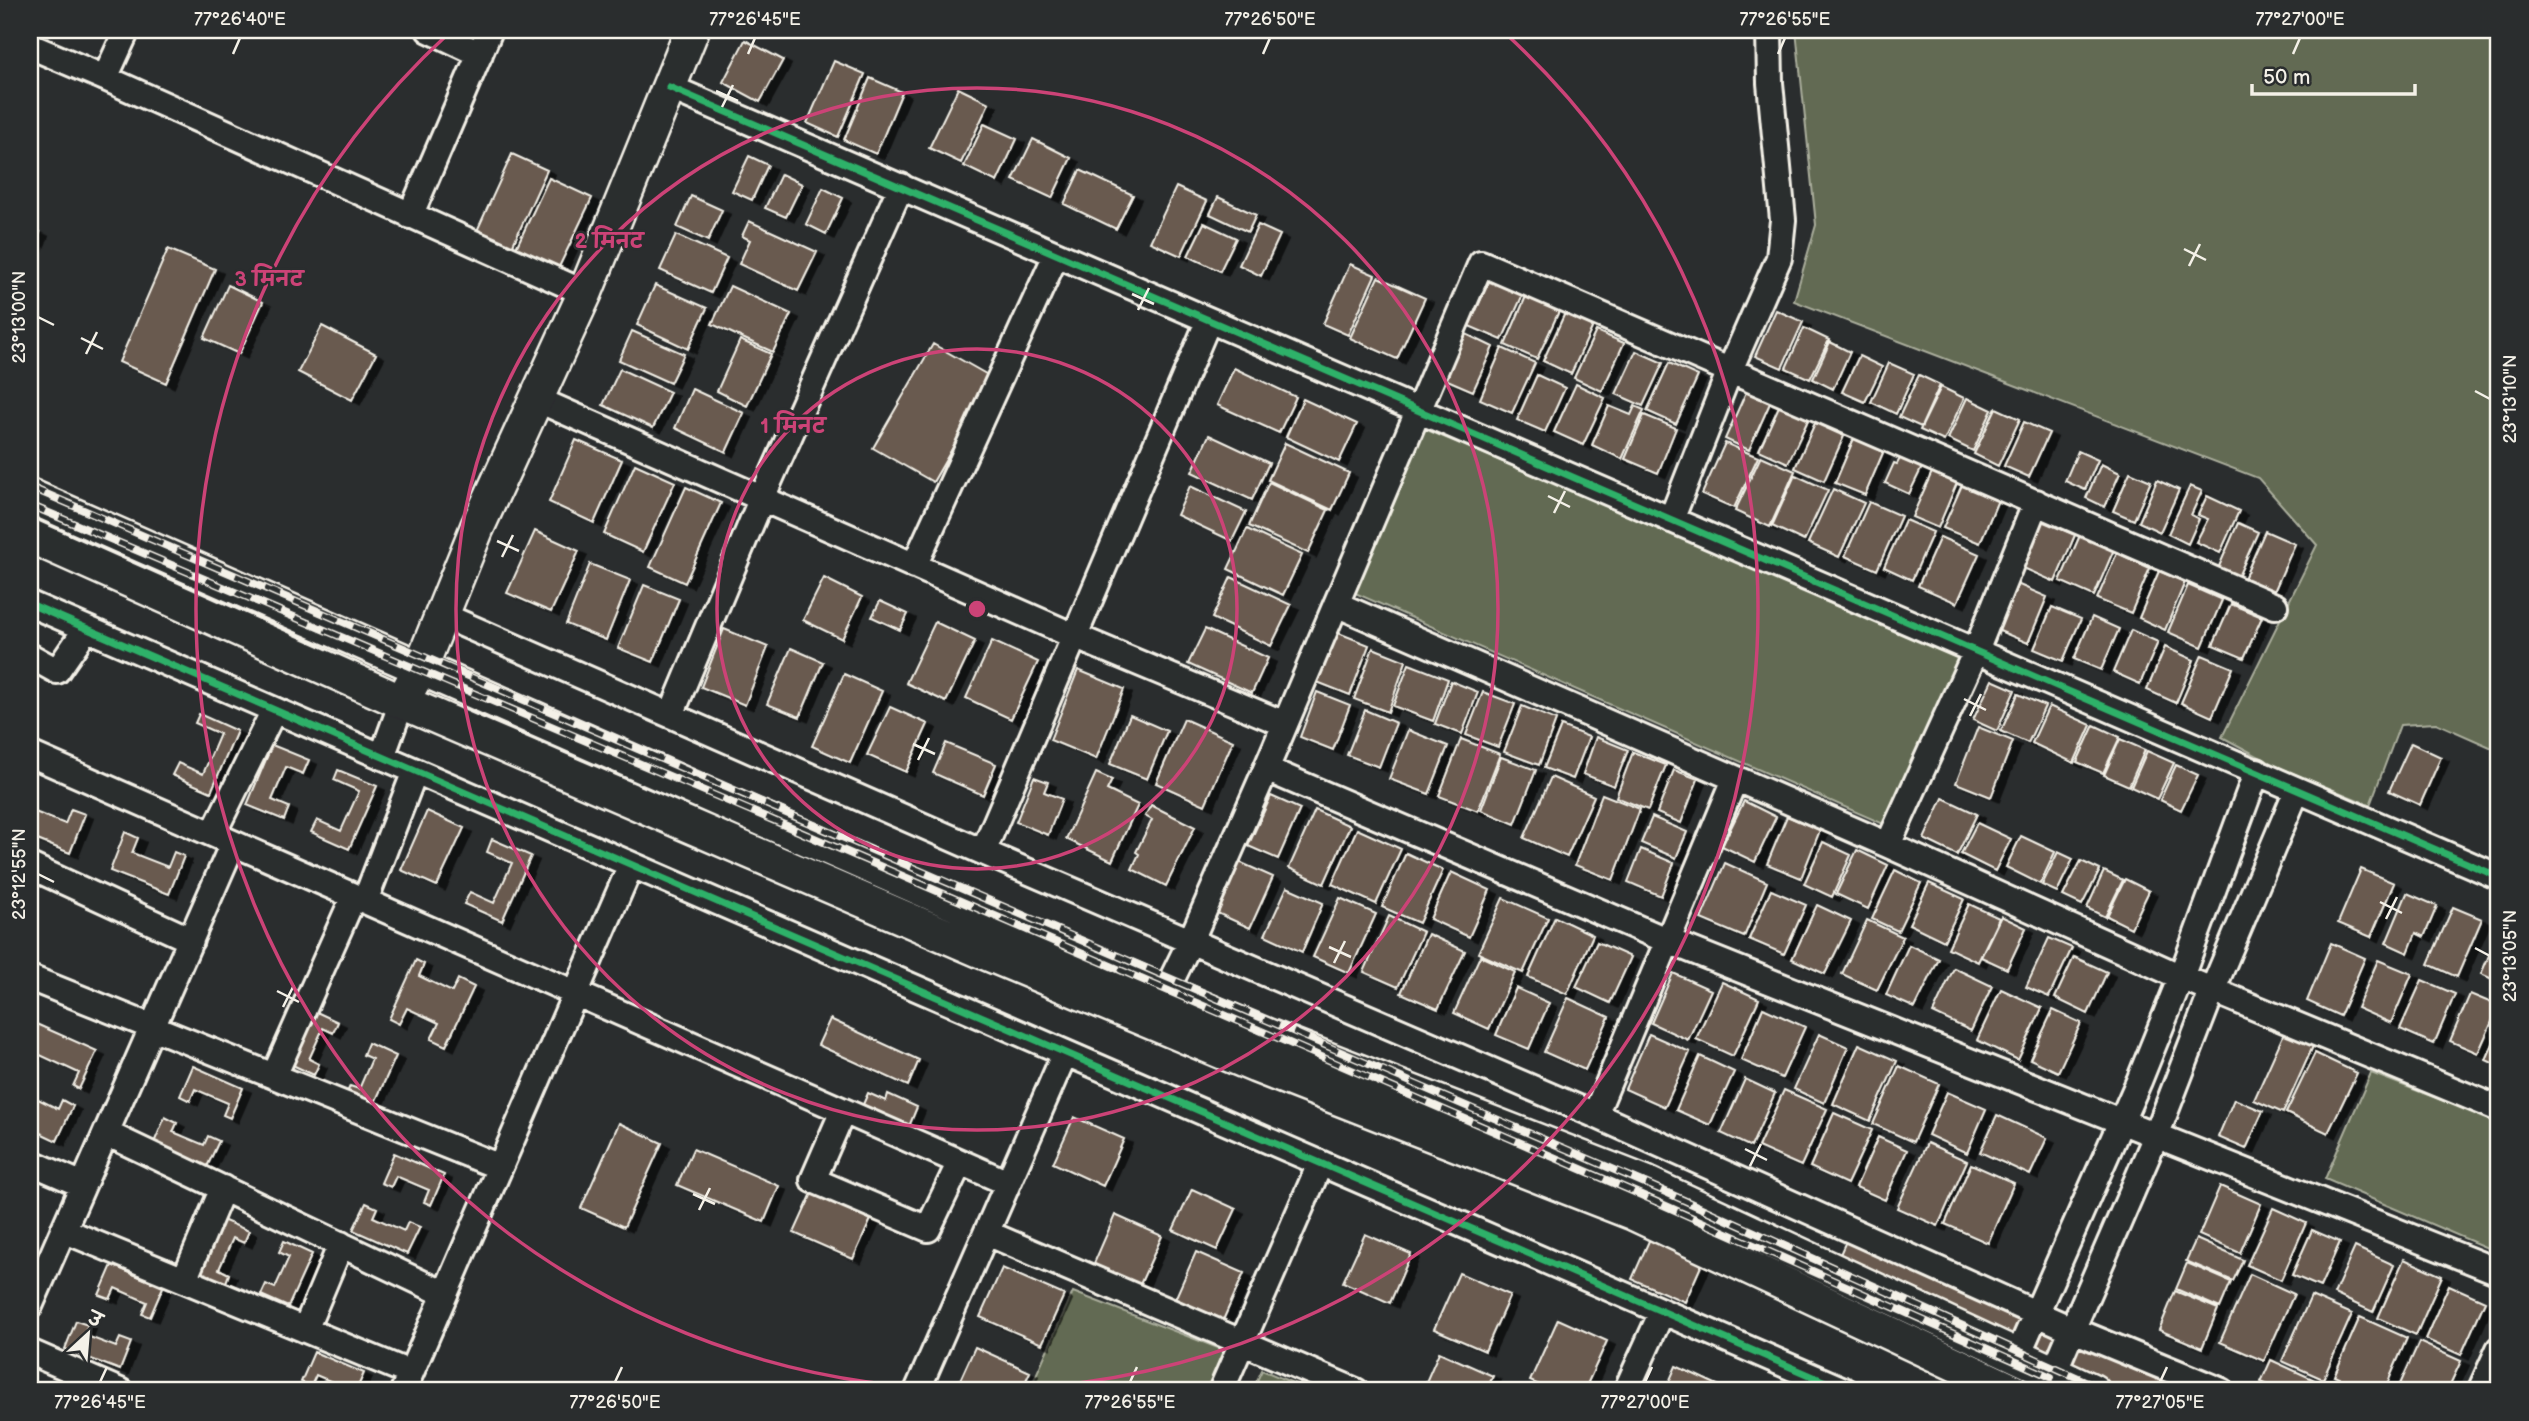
<svg xmlns="http://www.w3.org/2000/svg" width="2529" height="1421" font-family="'Balsamiq Sans','Playpen Sans Deva',sans-serif">
<style>
.green{fill:#626b52;stroke:#abae9d;stroke-width:2}
.building{fill:#695a50;stroke:#f4f1e8;stroke-width:2;filter:url(#shadow)}
.lines{fill:none;stroke-linecap:round;stroke-linejoin:round}
.minor-casing{stroke:#f4f1e8;stroke-width:30}
.secondary-casing{stroke:#f4f1e8;stroke-width:38}
.minor{stroke:#2a2d2e;stroke-width:24}
.secondary{stroke:#2a2d2e;stroke-width:33}
.rail-casing{stroke:#f4f1e8;stroke-width:8}
.rail{stroke:#2a2d2e;stroke-width:5;stroke-dasharray:16;stroke-linecap:butt}
.cycleway-casing{stroke:#2a2d2e;stroke-width:11}
.cycleway{stroke:#2db169;stroke-width:7}
.ticks{fill:none;stroke:#f4f1e8;stroke-width:2.5}
.ring{fill:none;stroke:#cc4377;stroke-width:3.5}
.centre{fill:#cc4377;stroke:#2a2d2e;stroke-width:3.5}
.ring-label{font-size:21px;text-anchor:middle;font-weight:bold;fill:#cc4377;stroke:#2a2d2e;stroke-width:5;stroke-linejoin:round;paint-order:stroke}
.neatline{fill:none;stroke:#f4f1e8;stroke-width:2.5}
.ticks-label{font-size:18px;text-anchor:middle;fill:#f4f1e8}
</style>
<defs>
<filter id="shadow"><feDropShadow dx="8" dy="4.5" stdDeviation="0" flood-color="#0009"/></filter>
</defs>
<rect width="100%" height="100%" fill="#2a2d2e"/>
<filter id="ink" filterUnits="userSpaceOnUse"><feTurbulence type="fractalNoise" baseFrequency=".0143" numOctaves="2"/><feDisplacementMap in="SourceGraphic" scale="14" xChannelSelector="R" yChannelSelector="G"/><feConvolveMatrix kernelMatrix="1 2 1 2 8 2 1 2 1" color-interpolation-filters="sRGB"/></filter>
<g filter="url(#ink)">
<!-- green -->
<path class="green" d="M1796 30H2499V751L2436 723 2400 725 2370 805 2278 767 2222 737 2317 545 2258 478 1794 301 1816 225Z
M1408 422 1964 656 1888 826 1339 586Z
M2371 1073 2499 1122V1253L2325 1179Z
M1073 1292 1226 1351 1210 1391H1029Z
M1262 1370 1312 1391H1252Z"/>
<!-- building -->
<path class="building" d="M745 40 783 60 760 102 723 82Z
M834 61 865 74 838 137 807 123Z
M870 78 902 92 876 154 844 140Z
M958 88 989 103 961 163 929 148Z
M984 124 1017 139 997 182 964 166Z
M1033 139 1071 158 1052 198 1013 180Z
M512 154 547 170 511 249 476 233Z
M749 156 768 165 752 200 732 191Z
M1080 170 1133 195 1116 229 1064 204Z
M781 174 802 184 786 217 765 208Z
M549 178 592 198 559 267 516 248Z
M1176 187 1207 201 1181 256 1150 242Z
M823 188 843 198 826 234 806 224Z
M691 196 722 210 708 241 677 227Z
M1218 197 1256 215 1248 232 1210 214Z
M749 221 817 252 798 291 739 264 750 240 742 236Z
M1204 223 1236 238 1220 271 1188 256Z
M1258 225 1280 235 1261 276 1239 265Z
M30 227 40 232 30 256Z
M676 235 727 258 711 293 660 270Z
M168 249 215 269 166 383 119 362Z
M1350 264 1375 275 1348 335 1323 324Z
M1492 275 1525 290 1502 340 1469 326Z
M1378 277 1425 298 1397 359 1350 338Z
M228 285 263 302 239 354 204 338Z
M655 285 707 308 688 349 637 325Z
M730 286 791 314 773 352 712 324Z
M1527 294 1560 309 1537 359 1505 345Z
M1776 310 1803 322 1782 368 1755 356Z
M1565 313 1593 326 1571 374 1543 361Z
M322 326 376 354 352 400 298 372Z
M1804 328 1829 340 1810 379 1786 368Z
M632 331 684 354 670 383 619 360Z
M1596 331 1624 343 1602 391 1574 378Z
M1466 334 1493 347 1473 391 1445 379Z
M740 340 771 354 747 406 717 391Z
M1830 342 1850 352 1833 389 1813 379Z
M933 344 993 378 933 482 873 448Z
M1502 348 1535 363 1512 413 1480 399Z
M1636 351 1663 363 1643 406 1616 394Z
M1859 356 1882 367 1865 402 1842 392Z
M1669 363 1698 376 1676 424 1647 411Z
M1889 363 1914 374 1896 414 1871 402Z
M1234 368 1296 397 1279 433 1217 405Z
M620 369 670 392 653 428 603 405Z
M1537 375 1565 388 1545 432 1517 420Z
M1919 375 1940 385 1921 427 1899 417Z
M1576 384 1605 398 1583 445 1554 432Z
M1941 387 1964 398 1944 441 1920 430Z
M692 389 744 413 726 452 675 428Z
M1746 392 1770 403 1749 450 1725 439Z
M1967 398 1992 410 1973 451 1948 439Z
M1303 399 1357 424 1339 462 1286 437Z
M1780 404 1809 418 1788 463 1759 450Z
M1609 406 1631 415 1635 406 1644 410 1622 459 1592 445Z
M1996 408 2020 419 1998 466 1974 454Z
M1644 415 1676 428 1658 473 1625 459Z
M2024 422 2049 433 2029 477 2004 466Z
M1815 423 1844 436 1824 481 1795 468Z
M1209 435 1269 463 1252 500 1192 472Z
M1855 436 1885 448 1865 495 1835 483Z
M576 440 622 460 594 523 549 502Z
M1285 443 1349 473 1332 510 1268 480Z
M1725 443 1758 457 1734 508 1702 494Z
M1904 451 1925 461 1909 494 1885 483 1894 463 1897 464Z
M2078 451 2098 460 2085 490 2065 481Z
M1761 456 1795 471 1770 527 1735 511Z
M635 464 675 482 643 552 604 534Z
M2101 464 2120 473 2105 507 2086 498Z
M1932 472 1957 483 1938 528 1912 517Z
M2130 472 2151 481 2134 520 2113 511Z
M1795 475 1828 490 1804 541 1772 526Z
M2157 480 2179 490 2160 532 2139 522Z
M1269 482 1328 510 1308 553 1249 526Z
M1962 485 1998 500 1980 543 1943 528Z
M1190 486 1246 512 1232 541 1177 515Z
M2190 486 2202 491 2191 515 2199 519 2188 544 2168 534Z
M686 487 721 503 685 583 650 567Z
M1833 489 1864 503 1839 557 1808 543Z
M2207 496 2239 511 2220 553 2196 542 2208 519 2198 515Z
M1869 502 1901 516 1877 570 1845 556Z
M1905 520 1933 532 1912 580 1884 567Z
M2039 520 2075 535 2055 582 2019 566Z
M2238 523 2258 532 2237 579 2217 571Z
M1247 529 1302 555 1283 595 1228 569Z
M535 531 579 551 551 612 507 593Z
M2265 531 2295 544 2273 594 2243 581Z
M2081 533 2115 547 2094 596 2060 581Z
M1940 537 1979 554 1957 603 1918 586Z
M2117 553 2150 568 2131 613 2097 599Z
M590 564 630 580 606 640 566 624Z
M2159 571 2185 582 2165 630 2139 618Z
M1231 577 1291 605 1271 646 1212 618Z
M824 578 862 597 842 639 803 620Z
M2010 581 2047 597 2028 643 1990 627Z
M644 585 679 599 653 662 618 648Z
M2188 585 2222 600 2202 647 2168 632Z
M880 601 908 614 900 630 872 617Z
M2231 604 2262 617 2244 658 2213 645Z
M2052 607 2081 619 2063 661 2034 649Z
M2092 617 2119 629 2101 670 2074 659Z
M935 622 975 641 946 702 906 683Z
M724 629 768 647 745 705 701 687Z
M1205 629 1268 658 1252 693 1188 664Z
M1331 630 1369 645 1350 695 1312 680Z
M2131 630 2158 642 2140 684 2113 672Z
M992 641 1038 662 1011 719 966 698Z
M2165 647 2194 660 2176 703 2147 690Z
M791 648 823 662 800 717 767 704Z
M1373 648 1406 661 1388 712 1354 699Z
M2202 655 2233 668 2212 717 2181 703Z
M1409 664 1448 679 1433 721 1393 706Z
M1078 670 1124 689 1096 759 1050 740Z
M844 674 882 691 850 763 812 746Z
M1992 680 2015 690 1997 731 1973 720Z
M1451 681 1478 692 1462 734 1435 724Z
M1317 692 1350 705 1333 750 1300 737Z
M1483 692 1515 704 1498 747 1466 735Z
M2018 694 2045 706 2028 743 2001 731Z
M1522 706 1556 720 1539 765 1504 752Z
M2049 706 2091 725 2074 763 2032 743Z
M890 707 928 724 906 772 867 755Z
M1365 710 1396 723 1379 767 1347 755Z
M199 714 237 731 211 792 172 775 178 763 203 774 220 734 195 723Z
M1130 715 1167 731 1147 779 1110 764Z
M1184 719 1233 741 1205 805 1156 783Z
M2094 725 2120 737 2103 773 2077 762Z
M1561 726 1589 737 1573 779 1544 768Z
M1978 727 2013 741 1991 797 1956 783Z
M1408 730 1448 746 1429 794 1389 779Z
M1596 737 1628 750 1614 786 1583 774Z
M1461 739 1500 754 1478 811 1439 796Z
M2120 739 2145 750 2129 786 2104 775Z
M946 743 996 764 983 795 933 773Z
M2411 743 2441 757 2420 805 2389 791Z
M272 745 309 760 303 774 286 767 272 800 289 807 284 820 247 805Z
M2147 751 2174 763 2157 799 2131 787Z
M1633 752 1666 765 1648 810 1616 797Z
M1501 757 1536 770 1515 824 1481 810Z
M2176 765 2198 775 2181 810 2160 800Z
M338 770 377 786 349 849 311 832 317 820 341 831 359 791 334 780Z
M1674 770 1698 779 1681 823 1657 813Z
M1096 773 1112 780 1107 790 1138 805 1112 861 1066 839Z
M1034 777 1048 782 1044 792 1062 799 1048 835 1016 822Z
M1551 777 1594 796 1567 857 1524 838Z
M1602 794 1640 809 1613 880 1575 865Z
M1271 796 1300 809 1278 859 1248 846Z
M1943 798 1977 814 1957 855 1924 839Z
M1744 801 1776 817 1755 862 1722 846Z
M1151 805 1195 827 1166 886 1132 869 1139 854 1136 852 1152 820 1145 816Z
M71 809 85 814 70 853 30 837V810L65 824Z
M1315 810 1350 826 1324 884 1289 868Z
M427 811 464 828 437 886 401 870Z
M1787 816 1820 830 1801 878 1767 864Z
M1652 817 1687 832 1676 858 1641 843Z
M1977 823 2011 839 1995 871 1961 854Z
M1357 829 1401 849 1376 904 1332 884Z
M125 832 138 838 132 853 168 867 174 852 184 856 169 894 110 871Z
M2021 836 2055 852 2040 884 2006 867Z
M492 839 531 856 502 921 464 904 470 892 494 903 512 863 487 852Z
M1823 842 1851 855 1832 897 1804 884Z
M1641 849 1674 863 1661 896 1628 882Z
M1857 850 1888 865 1868 909 1836 894Z
M2058 852 2073 859 2057 892 2042 885Z
M1406 853 1443 870 1419 923 1382 907Z
M1237 861 1273 877 1250 928 1215 912Z
M2081 861 2100 870 2082 905 2063 896Z
M1725 863 1767 882 1744 937 1701 919Z
M2361 869 2394 883 2371 937 2338 923Z
M1895 870 1921 883 1898 931 1872 919Z
M2104 871 2123 880 2105 917 2087 908Z
M1451 872 1490 890 1469 937 1430 919Z
M2125 879 2149 891 2131 928 2107 916Z
M1929 883 1964 899 1944 941 1909 924Z
M1287 887 1323 903 1302 952 1265 935Z
M1771 890 1806 905 1784 954 1749 939Z
M2407 893 2437 906 2424 937 2416 933 2408 953 2386 943Z
M1340 898 1376 914 1349 973 1313 957Z
M1503 898 1548 918 1523 973 1478 953Z
M1969 904 1999 918 1978 962 1948 948Z
M1817 905 1851 921 1825 974 1792 959Z
M2453 907 2482 919 2457 977 2428 964Z
M1389 916 1423 932 1398 987 1364 972Z
M2001 916 2026 928 2007 969 1981 957Z
M1555 917 1593 935 1567 994 1528 977Z
M1867 920 1903 937 1877 990 1842 974Z
M2499 932V982L2481 974Z
M1428 934 1465 951 1438 1009 1401 993Z
M2049 938 2072 948 2049 997 2026 987Z
M1597 942 1631 957 1610 1003 1576 987Z
M2331 943 2365 958 2340 1016 2307 1001Z
M1909 945 1939 959 1915 1008 1886 995Z
M1480 956 1515 972 1489 1029 1454 1013Z
M2074 957 2107 972 2088 1014 2055 998Z
M416 960 424 964 419 976 452 992 458 979 474 987 446 1046 431 1039 439 1023 407 1008 399 1024 389 1019Z
M2378 960 2412 974 2391 1023 2357 1008Z
M1954 968 1992 986 1971 1031 1933 1013Z
M1673 973 1711 990 1688 1040 1651 1023Z
M2422 980 2455 994 2434 1044 2400 1029Z
M1722 982 1759 999 1733 1056 1696 1039Z
M1516 988 1549 1003 1529 1049 1496 1035Z
M2001 989 2042 1008 2018 1060 1977 1040Z
M2470 994 2499 1006 2478 1053 2450 1041Z
M1568 998 1609 1017 1585 1070 1544 1052Z
M1763 1008 1805 1027 1782 1078 1741 1060Z
M310 1009 338 1022 333 1033 323 1028 309 1059 319 1064 314 1075 286 1062Z
M2053 1010 2081 1023 2058 1072 2030 1059Z
M830 1019 919 1060 908 1086 818 1045Z
M34 1023 97 1051 79 1089 73 1086 79 1073 34 1052 30 1063V1033Z
M2499 1030V1066L2486 1060Z
M2285 1031 2314 1044 2283 1113 2254 1100Z
M1649 1034 1690 1052 1665 1107 1625 1089Z
M1819 1034 1848 1047 1824 1103 1794 1089Z
M368 1043 396 1056 372 1109 345 1097 350 1086 359 1089 372 1059 363 1055Z
M1859 1044 1897 1061 1870 1121 1833 1104Z
M2315 1053 2357 1073 2328 1133 2286 1113Z
M1700 1056 1734 1072 1710 1125 1676 1110Z
M193 1066 243 1088 230 1118 223 1115 228 1103 195 1089 190 1101 180 1096Z
M1899 1066 1939 1084 1913 1142 1873 1124Z
M1745 1079 1775 1093 1751 1147 1721 1133Z
M1784 1090 1827 1109 1801 1166 1758 1147Z
M1947 1092 1986 1109 1967 1153 1928 1135Z
M868 1093 886 1101 888 1094 917 1107 908 1129 861 1109Z
M30 1095 58 1109 62 1100 73 1106 57 1141 30 1128Z
M2234 1099 2263 1111 2246 1149 2218 1137Z
M1834 1113 1872 1130 1847 1184 1810 1167Z
M1997 1115 2047 1138 2030 1175 1980 1152Z
M165 1117 177 1123 173 1132 204 1145 208 1136 219 1141 206 1169 153 1145Z
M1074 1117 1124 1139 1103 1186 1053 1163Z
M619 1123 662 1143 624 1227 581 1208Z
M1878 1137 1907 1150 1885 1200 1856 1187Z
M1927 1143 1967 1161 1938 1226 1897 1208Z
M693 1149 779 1186 764 1222 677 1185Z
M394 1153 444 1175 431 1205 424 1202 429 1190 396 1176 391 1187 381 1183Z
M1971 1164 2014 1183 1988 1243 1945 1224Z
M2220 1186 2261 1204 2240 1253 2199 1235Z
M1192 1189 1236 1209 1217 1250 1173 1230Z
M813 1191 872 1217 853 1259 794 1233Z
M366 1203 377 1208 373 1217 404 1231 408 1222 420 1227 407 1254 353 1230Z
M2273 1208 2306 1223 2281 1280 2247 1265Z
M1115 1215 1162 1236 1138 1289 1092 1268Z
M220 1219 249 1231 244 1243 233 1238 219 1269 229 1274 225 1285 196 1272Z
M2312 1230 2340 1242 2320 1287 2292 1275Z
M1365 1234 1411 1254 1390 1303 1343 1282Z
M1652 1234 1705 1257 1685 1302 1632 1279Z
M2196 1239 2243 1260 2233 1281 2186 1261Z
M284 1241 312 1254 288 1307 261 1295 266 1284 275 1288 289 1257 279 1252Z
M1846 1241 2184 1391H2011L1817 1305Z
M2355 1247 2394 1265 2373 1312 2334 1294Z
M1196 1252 1244 1273 1220 1327 1172 1306Z
M2404 1259 2442 1276 2416 1335 2378 1318Z
M2187 1263 2231 1282 2220 1308 2176 1289Z
M112 1265 163 1287 150 1317 142 1314 147 1302 115 1288 110 1299 99 1295Z
M1002 1268 1064 1295 1042 1344 980 1317Z
M1459 1273 1510 1295 1485 1351 1434 1329Z
M2250 1274 2294 1294 2264 1361 2220 1342Z
M2449 1285 2485 1301 2461 1355 2425 1339Z
M2175 1291 2218 1309 2202 1348 2159 1330Z
M2311 1296 2352 1314 2323 1379 2282 1361Z
M2360 1317 2407 1338 2384 1391H2367L2334 1376Z
M1558 1319 1607 1341 1584 1391H1553L1530 1381Z
M76 1321 88 1325 84 1335 116 1347 120 1338 131 1342 120 1370 65 1349Z
M2419 1342 2461 1361 2447 1391H2397Z
M975 1347 1030 1372 1021 1391H955Z
M314 1352 364 1373 356 1391H348L349 1389 316 1375 311 1386 301 1382Z
M1439 1352 1493 1376 1486 1391H1422Z
M2271 1360 2317 1381 2313 1391H2282L2261 1382Z
M1676 1366 1724 1388 1722 1391H1665Z
M2339 1380 2363 1391H2333Z"/>
<g class="lines">
<!-- minor casing -->
<g class="minor-casing">
<path id="minor" d="M429 30 480 54
M30 46 105 78 585 293
M105 78 127 30
M669 87 2499 877
M410 216 490 30
M536 399 1074 636 1285 724
M1671 520 1730 370 1779 258 1783 220 1770 83 1769 30
M914 566 1056 255
M30 604 1846 1391
M1336 604 1888 845 2181 977 2499 1109
M442 615 983 852 1595 1115 2071 1329 2222 1391
M30 656 57 671 86 629
M671 715 761 500 901 186
M30 754 1008 1183
M382 757 402 702
M1266 769 1666 940 2499 1272
M213 834 274 710
M1888 845 1976 651 2036 502
M983 852 1208 322
M30 866 191 940
M365 901 415 771
M30 978 500 1167
M1165 993 1191 940 1266 769 1481 263 2275 606
M274 1076 354 896
M843 1111 813 1180 928 1229 960 1162
M1595 1115 1735 779
M106 1133 445 1294
M30 1162 83 1185
M63 1230 410 1373
M987 1233 1356 1391
M184 1280 223 1188
M30 1306 233 843
M305 1330 341 1244
M30 1352 120 1391
M2017 1357 2139 1081 2181 977 2257 771
M2053 1374 2156 1136 2213 989 2297 790
M403 1391 631 865
M917 1391 1065 1053
M1221 1391 1320 1164
M1626 1391 1662 1312
M2480 1391 2499 1349"/>
</g>
<!-- secondary casing -->
<g class="secondary-casing">
<path id="secondary" d="M30 496 992 920 1268 1036 1646 1183 2093 1391
M30 536 402 702 979 950 1256 1066 1633 1213 2013 1391
M410 687 420 669 477 528 585 293 692 30"/>
</g>
<!-- minor -->
<use href="#minor" class="minor"/>
<!-- secondary -->
<use href="#secondary" class="secondary"/>
<!-- rail casing -->
<g class="rail-casing">
<path id="rail" d="M30 487 1668 1193 2107 1391
M30 505 775 821 1639 1194 2051 1377"/>
</g>
<!-- rail -->
<use href="#rail" class="rail"/>
<!-- cycleway casing -->
<g class="cycleway-casing">
<path id="cycleway" d="M669 87 2499 877
M30 604 1846 1391"/>
</g>
<!-- cycleway -->
<use href="#cycleway" class="cycleway"/>
</g>
</g>
<!-- ticks -->
<path class="ticks" d="M233 54 240 38M748 54 755 38M1263 54 1270 38M1778 54 1785 38M2293 54 2300 38M716 91 738 101M722 107 733 85M2184 249 2206 260M2189 266 2200 244M1132 294 1154 304M1138 310 1149 288M38 317 54 325M81 338 103 349M86 354 97 332M2475 391 2490 399M1548 496 1570 507M1554 513 1565 491M497 541 519 551M502 557 513 535M1964 699 1986 710M1970 716 1981 694M913 744 935 754M918 760 929 738M38 874 54 882M2380 902 2402 913M2386 919 2397 897M1329 947 1351 957M2475 948 2490 956M1334 963 1345 941M277 991 299 1002M283 1007 294 985M1745 1149 1767 1160M1750 1166 1761 1144M693 1194 715 1204M699 1210 710 1188M100 1382 107 1367M615 1382 622 1367M1130 1382 1137 1367M1645 1382 1652 1367M2160 1382 2167 1367"/>
<!-- distance rings -->
<g class="ring">
<circle cx="977" cy="609" r="260"/>
<circle cx="977" cy="609" r="521"/>
<path d="M1505 33A781 781 0 1 1 449 33"/>
</g>
<circle cx="977" cy="609" r="10" class="centre"/>
<g class="ring-label">
<text x="609" y="248">2 मिनट</text>
<text x="269" y="286">3 मिनट</text>
<text x="793" y="433">1 मिनट</text>
</g>
<!-- margin -->
<rect width="2529" height="1421" fill="none" stroke="#2a2d2e" stroke-width="77"/>
<!-- north arrow -->
<g transform="translate(88 1334) rotate(26)" stroke="#2a2d2e" stroke-width="5" paint-order="stroke">
<path d="M0-5L12 26L0 18L-12 26Z" fill="#f4f1e8"/>
<text y="-10" font-size="19" font-weight="bold" text-anchor="middle" fill="#f4f1e8">उ</text>
</g>
<!-- scale -->
<path d="M2252 84v10h163v-10" fill="none" stroke="#f4f1e8" stroke-width="3.5"/>
<text x="2263" y="84" font-size="21" fill="#f4f1e8" stroke="#2a2d2e" stroke-width="5" paint-order="stroke">50 m</text>
<rect x="38" y="38" width="2452" height="1344" class="neatline"/>
<g class="ticks-label">
<text x="240" y="25">77°26'40"E</text>
<text x="755" y="25">77°26'45"E</text>
<text x="1270" y="25">77°26'50"E</text>
<text x="1785" y="25">77°26'55"E</text>
<text x="2300" y="25">77°27'00"E</text>
<text transform="translate(19 317) rotate(-90)" y="6">23°13'00"N</text>
<text transform="translate(2510 399) rotate(-90)" y="6">23°13'10"N</text>
<text transform="translate(19 874) rotate(-90)" y="6">23°12'55"N</text>
<text transform="translate(2510 956) rotate(-90)" y="6">23°13'05"N</text>
<text x="100" y="1408">77°26'45"E</text>
<text x="615" y="1408">77°26'50"E</text>
<text x="1130" y="1408">77°26'55"E</text>
<text x="1645" y="1408">77°27'00"E</text>
<text x="2160" y="1408">77°27'05"E</text>
</g>
</svg>
